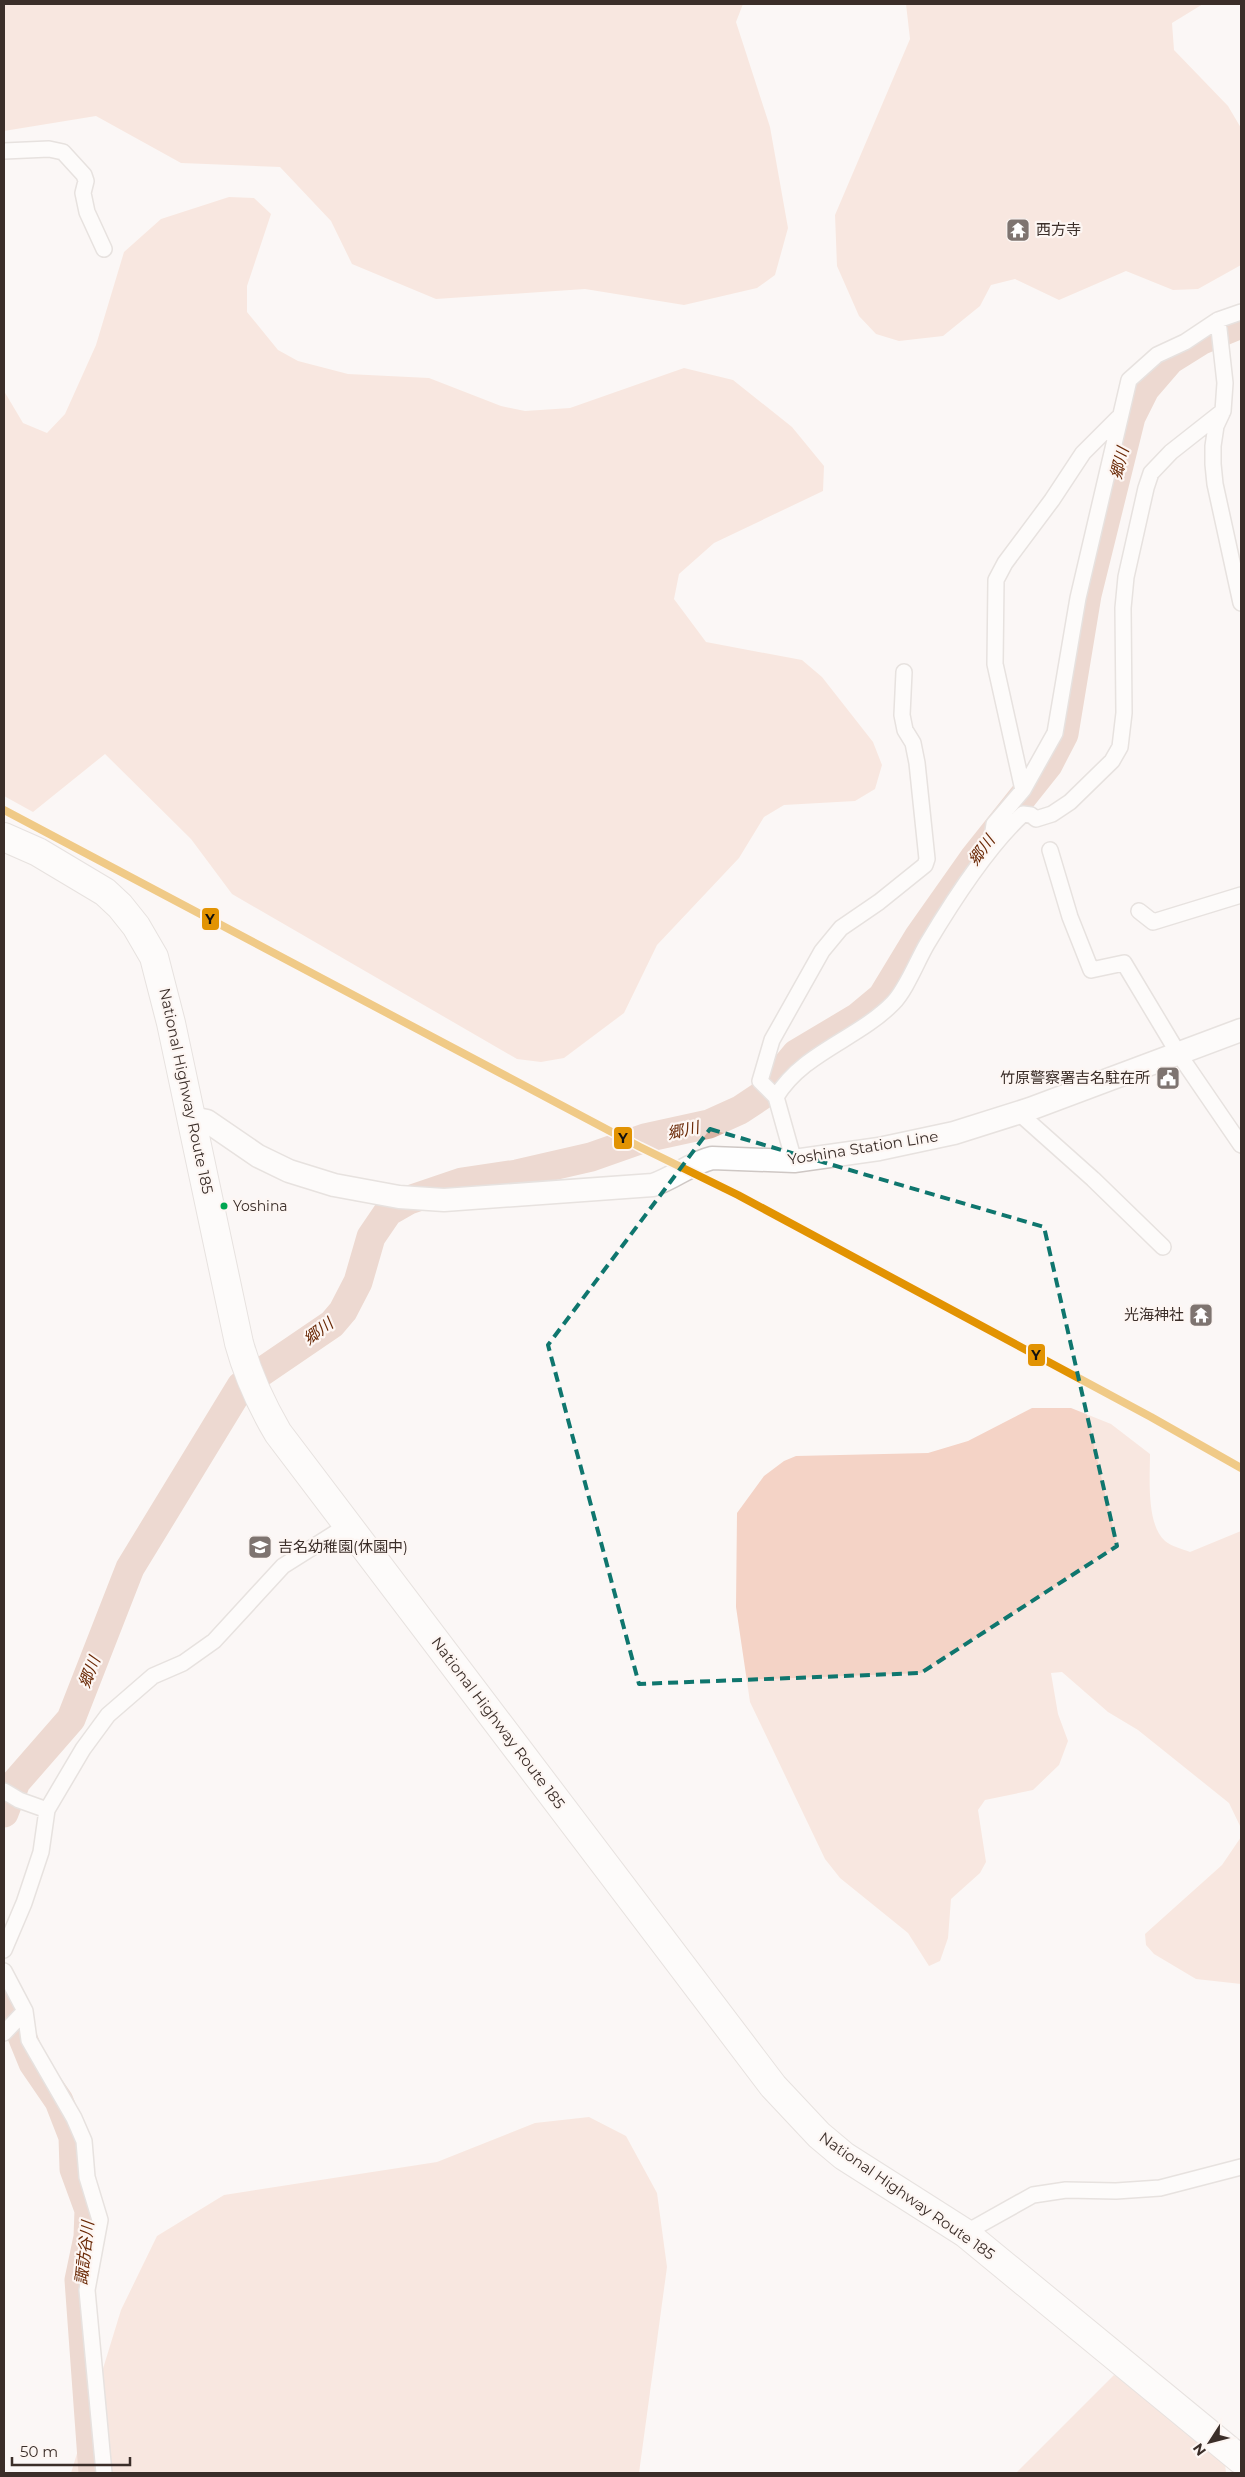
<svg xmlns="http://www.w3.org/2000/svg" width="1245" height="2477" font-family="Montserrat,'Noto Sans JP',sans-serif">
<style>
.forest{fill:#f4d3c6}
.lines{fill:none;stroke-linecap:round;stroke-linejoin:round}
.river{stroke:#dbb4a4;stroke-width:29}
.street-casing{stroke:#cec7c4;stroke-width:18}
.secondary-casing{stroke:#cec7c4;stroke-width:25}
.highway-casing{stroke:#cec7c4;stroke-width:30}
.street{stroke:#fefefe;stroke-width:15}
.secondary{stroke:#fefefe;stroke-width:22}
.highway{stroke:#fefefe;stroke-width:28}
.rail-1-casing{stroke:#fdf6f3;stroke-width:11}
.rail-1{stroke:#e29302;stroke-width:8}
.marked{fill:none;stroke:#0f766e;stroke-width:4;stroke-dasharray:10 6;stroke-linejoin:round}
.bus-dot{fill:#00a651;stroke:#fdf6f3;stroke-width:2}
.labels{text-anchor:middle;stroke-width:4.5;stroke-linejoin:round;paint-order:stroke}
.bus-label{font-size:14px;fill:#3b2e29;stroke:#fdf6f3;text-anchor:start}
.poi-label{font-size:15px;fill:#3b2e29;stroke:#fdf6f3;text-anchor:start}
.street-label{font-size:15px;fill:#3b2e29;stroke:#fdf6f3}
.water-label{font-size:16px;font-style:italic;fill:#6a2906;stroke:#fdf6f3}
.line-badge{stroke:#fdf6f3;stroke-width:2}
.pale-badge-label{font-size:14px;text-anchor:middle;font-weight:bold;fill:#111}
</style>
<rect width="100%" height="100%" fill="#fbf7f5"/>
<!-- forest -->
<path class="forest" d="M4 4H743L736 22 770 127 788 228 775 275 757 288 684 305 585 289 436 299 352 264 331 221 280 167 181 163 96 116 4 131Z
M906 4H1203L1172 23 1174 50 1228 106 1241 128V265L1198 289 1173 290 1126 271 1059 300 1015 279 991 285 980 306 943 336 899 341 876 334 859 316 837 266 835 215 910 39Z
M229 197 254 198 271 214 247 286V312L278 350 298 361 348 374 429 378 501 406 525 411 570 408 684 368 733 380 792 427 824 466 823 491 714 543 679 574 674 599 706 642 802 660 822 677 873 742 882 765 875 789 855 801 784 805 764 817 739 858 657 945 624 1013 564 1058 541 1062 517 1059 232 894 191 839 105 754 33 812 4 796V391L23 423 47 433 65 414 96 345 124 252 161 219Z
M1032 1408H1071L1111 1424 1150 1454C1150 1478 1146 1524 1165 1541 1171 1546 1182 1549 1190 1552L1241 1531V1828L1229 1803 1138 1730 1108 1712 1062 1672 1051 1673 1058 1714 1068 1741 1059 1765 1033 1790 985 1800 978 1810 986 1862 980 1873 951 1899 948 1938 940 1961 929 1966 908 1933 840 1878 825 1859 750 1702 736 1607 737 1513 764 1476 784 1461 796 1456 928 1453 968 1441Z
M1241 1837V1984L1196 1979 1154 1954 1146 1945 1145 1934 1222 1865Z
M589 2117 626 2136 657 2193 667 2267 639 2473H71L121 2310 157 2236 224 2195 437 2162 535 2123Z
M1114 2375 1223 2443 1226 2473H1016Z"/>
<g class="lines">
<!-- river -->
<path class="river" d="M4 1813 16 1782 71 1719 130 1568 241 1386 332 1324 343 1311 358 1282 371 1237 388 1212 409 1200 462 1182 517 1174 591 1157 645 1138 709 1124 740 1110 761 1096 796 1054 858 1017 882 997 919 936 974 858 1048 765 1064 734 1087 595 1131 417 1145 389 1170 360 1202 340 1241 324
M4 1992 33 2063 59 2101 73 2137 74 2169 89 2210 88 2237 79 2280 93 2473"/>
<!-- street casing -->
<g class="street-casing">
<path id="street" d="M4 151 49 149 63 152 84 175 86 181 83 193 87 212 104 249
M1241 312 1218 320 1225 383 1223 411 1216 426 1213 446V464L1215 484 1241 603
M1023 790 995 664 996 580 1005 563 1052 500 1083 453 1118 418
M991 845 994 824 1023 790 1055 733 1078 598 1129 380 1157 355 1185 342 1218 320
M1050 850 1070 917 1091 970 1124 963 1178 1053 1241 1145
M1139 911 1153 922 1241 895
M776 1097C802 1053 858 1039 893 1003 906 990 917 961 927 944 952 902 987 847 1023 814L1031 815 1036 819 1052 814 1070 802 1112 761 1120 747 1124 713 1123 608 1126 577 1146 488 1151 473 1171 452 1223 411
M1019 1113 1093 1179 1163 1247
M794 1161 776 1097 760 1081 772 1040 822 951 841 928 879 902 925 865 927 859 917 763 913 743 905 730 902 715 904 672
M4 1791 19 1800 47 1810
M4 1950 24 1903 41 1852 47 1810 83 1749 108 1715 153 1676 183 1663 214 1641 283 1566 348 1525
M4 1971 25 2011 29 2040 74 2118 84 2141 87 2177 100 2220 87 2290 104 2473
M4 2033 25 2011
M965 2233 1033 2195 1066 2190 1116 2191 1160 2188 1241 2167"/>
</g>
<!-- secondary casing -->
<g class="secondary-casing">
<path id="secondary" d="M192 1118 207 1121 258 1156 289 1171 334 1185 399 1197 444 1200 653 1185C674 1178 691 1163 712 1158L794 1161 879 1149 954 1133 1030 1109 1241 1030"/>
</g>
<!-- highway casing -->
<g class="highway-casing">
<path id="highway" d="M4 837 38 852 105 892 120 906 136 926 154 957 171 1023 239 1343C248 1376 261 1404 278 1433L773 2086 819 2135 844 2156 965 2233 1241 2460"/>
</g>
<!-- street -->
<use href="#street" class="street"/>
<!-- secondary -->
<use href="#secondary" class="secondary"/>
<!-- highway -->
<use href="#highway" class="highway"/>
<!-- rail-1 casing -->
<g class="rail-1-casing">
<path id="rail-1" d="M4 810 640 1147 738 1195 1151 1417 1241 1468"/>
</g>
<!-- rail-1 -->
<use href="#rail-1" class="rail-1"/>
</g>
<!-- marked area -->
<path d="M0 0H1245V2477H0ZM710 1129 1044 1227 1117 1546 921 1673 639 1684 548 1345Z" fill="#fbf7f5" fill-opacity=".55" fill-rule="evenodd"/>
<path class="marked" d="M710 1129 1044 1227 1117 1546 921 1673 639 1684 548 1345Z"/>
<!-- icons -->
<defs>
<g id="temple-square" transform="scale(1.25)"><rect x="-9" y="-9" width="18" height="18" rx="4" fill="#7e7470" stroke="#fdf6f3"/><path d="M0-6L5-2H3V0L6.5 2.5H4V6H1.5V3h-3V6H-4V2.5H-6.5L-3 0V-2H-5Z" fill="#fff"/></g>
<g id="civic-square" transform="scale(1.25)"><rect x="-9" y="-9" width="18" height="18" rx="4" fill="#7e7470" stroke="#fdf6f3"/><path d="M-.6-6.5H3V-4.5H.6V-3L4-1V1h2V6H-6V1h2V-1L-.6-3ZM-1.2 2.5V6h2.4V2.5Z" fill="#fff"/></g>
<g id="school-square" transform="scale(1.25)"><rect x="-9" y="-9" width="18" height="18" rx="4" fill="#7e7470" stroke="#fdf6f3"/><path d="M0-5L7-2L0 1L-7-2ZM-4 1L0 2.5L4 1V4Q0 6-4 4Z" fill="#fff"/></g>
</defs>
<g fill-rule="evenodd">
<use href="#temple-square" x="1018" y="230"/>
<use href="#civic-square" x="1168" y="1078"/>
<use href="#temple-square" x="1201" y="1315"/>
<use href="#school-square" x="260" y="1547"/>
</g>
<!-- markers -->
<circle class="bus-dot" cx="224" cy="1206" r="4.5"/>
<g class="labels">
<!-- bus labels -->
<g class="bus-label">
<text x="233" y="1211">Yoshina</text>
</g>
<!-- poi labels -->
<g class="poi-label">
<text x="1036" y="235">西方寺</text>
<text x="1150" y="1083" text-anchor="end">竹原警察署吉名駐在所</text>
<text x="1184" y="1320" text-anchor="end">光海神社</text>
<text x="278" y="1552">吉名幼稚園(休園中)</text>
</g>
<!-- street labels -->
<g class="street-label">
<text transform="translate(186 1091) rotate(78)" y="5">National Highway Route 185</text>
<text transform="translate(863 1148) rotate(-9)" y="5">Yoshina Station Line</text>
<text transform="translate(498 1723) rotate(53)" y="5">National Highway Route 185</text>
<text transform="translate(907 2196) rotate(35)" y="5">National Highway Route 185</text>
</g>
<!-- water labels -->
<g class="water-label">
<text transform="translate(1119 463) rotate(-76)" y="6">郷川</text>
<text transform="translate(981 850) rotate(-53)" y="6">郷川</text>
<text transform="translate(683 1130) rotate(-12)" y="6">郷川</text>
<text transform="translate(318 1331) rotate(-37)" y="6">郷川</text>
<text transform="translate(89 1672) rotate(-69)" y="6">郷川</text>
<text transform="translate(84 2253) rotate(-84)" y="6">諏訪谷川</text>
</g>
</g>
<g class="line-badge">
<rect x="201" y="907" width="19" height="24" rx="5" fill="#e29302"/>
<rect x="613" y="1126" width="20" height="24" rx="5" fill="#e29302"/>
<rect x="1027" y="1343" width="19" height="24" rx="5" fill="#e29302"/>
</g>
<g class="pale-badge-label">
<text x="210" y="924">Y</text>
<text x="623" y="1143">Y</text>
<text x="1036" y="1360">Y</text>
</g>
<!-- border -->
<rect width="1245" height="2477" fill="none" stroke="#3b2e29" stroke-width="10"/>
<!-- north arrow -->
<g transform="translate(1210 2442) rotate(234)" stroke="#fdf6f3" stroke-width="4" paint-order="stroke">
<path d="M0-4L9 19L0 12L-9 19Z" fill="#3b2e29"/>
<text y="-8" font-size="14" font-weight="bold" text-anchor="middle" fill="#3b2e29">N</text>
</g>
<!-- scale -->
<path d="M12 2457v8h118v-8" fill="none" stroke="#3b2e29" stroke-width="2.5"/>
<text x="20" y="2457" font-size="15" fill="#3b2e29" stroke="#fdf6f3" stroke-width="4" paint-order="stroke">50 m</text>
</svg>
